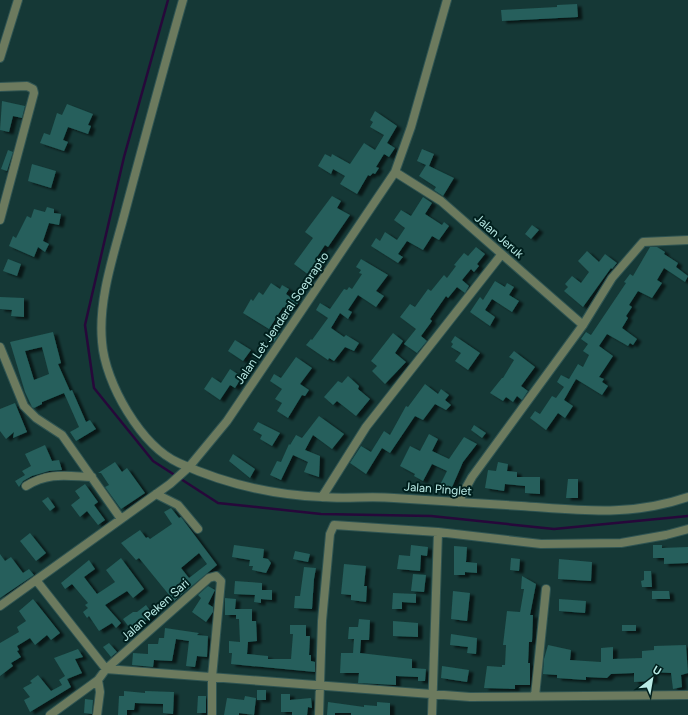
<svg xmlns="http://www.w3.org/2000/svg" width="688" height="715" font-family="Figtree,sans-serif">
<style>
.lines{fill:none;stroke-linecap:round;stroke-linejoin:round}
.stream{stroke:#27083a;stroke-width:2.5}
.building{fill:#255f5b;fill-rule:evenodd;filter:url(#shadow)}
.minor-casing{stroke:#2f5452;stroke-width:10}
.minor{stroke:#6c7a5e;stroke-width:8}
.labels{text-anchor:middle;stroke-width:4;stroke-linejoin:round;paint-order:stroke}
.street-label{font-size:12px;fill:#b9eae5;stroke:#001f1d}
</style>
<defs>
<filter id="shadow"><feDropShadow dx="4.5" dy="2.5" stdDeviation="1" flood-color="#0009"/></filter>
</defs>
<rect width="100%" height="100%" fill="#153836"/>
<g class="lines">
<!-- stream -->
<path class="stream" d="M168 0 124 157 85 325 94 388 153 461 218 503 321 514 431 516 554 529 688 516"/>
</g>
<!-- building -->
<path class="building" d="M577 4 578 17 502 21 501 10 557 7V5Z
M2 101 25 106 22 118 13 116 9 132 0 130Z
M67 104 93 114 88 125 91 126 88 134 68 127 63 140 68 142 64 151 40 143 44 133 50 135 57 113 62 115Z
M375 111 397 126 387 143 395 148 389 157 384 154 376 167 379 168 375 174 373 173 370 176 368 175 357 194 340 184 345 176 333 169 331 174 318 166 325 154 331 157 332 154 350 164 364 143 375 150 384 135 370 127 373 122 370 120Z
M422 149 434 154 429 166 454 178 443 196 434 190 436 187 419 176 426 165 417 161Z
M8 150 13 152 7 171 1 169Z
M32 164 56 171 51 188 28 181Z
M332 196 341 201 337 208 350 215 328 247 325 245 315 260 322 265 313 278 294 264 313 238 305 232Z
M423 197 432 203 425 214 442 225 444 222 449 226 439 240 432 236 423 250 407 241 398 254 403 257 398 263 371 246 376 238 380 241 385 232 397 240 405 228 394 220 401 210 411 216Z
M47 207 54 209V213L61 214 59 225 49 223 43 241 49 244 45 252 38 247 34 257 9 246 13 236 16 238 27 216 31 218 34 209 45 212Z
M532 225 539 230 531 239 525 234Z
M476 247 485 254 477 264 479 266 474 272 471 269 462 280 469 286 465 293 457 287 448 298 446 296 430 319 432 321 421 336 427 341 417 353 404 344 416 329 400 317 410 304 415 307 428 289 431 291 444 275 447 278 456 266 454 265 464 253 468 256Z
M650 247H657L665 252 664 254 678 263 676 267 688 276 685 282 664 268 657 280 662 283 652 298 638 291 629 305 632 307 626 316 628 318 622 328 637 339 633 345 630 343 628 346 607 334 599 346 613 356 599 377 604 379 602 382 608 386 602 395 576 379 564 400 573 406 565 418 558 413 546 430 530 418 535 411 540 414 552 396 556 398 564 387 557 382 561 375 569 379 578 364 583 367 589 355 583 351 588 344 581 339 586 332 591 335 626 283 624 282 630 274 633 276Z
M587 251 599 262 605 254 617 263 612 269 611 268 583 307 564 291 568 287 565 284 572 276 581 283 589 272 578 261Z
M8 259 21 264 17 276 3 271Z
M361 259 388 275 376 291 384 296 376 307 358 295 348 310 352 312 348 319 340 313 331 328 344 337 346 335 359 343 354 351 345 347 334 361 329 358 328 360 306 345 311 339 312 340 328 318 316 310 320 303 330 309 344 289 347 290 349 287 352 289 362 274 359 273 361 270 356 267Z
M495 281 505 287 507 283 514 287 509 295 519 301 512 312 492 299 485 310 495 317 490 326 470 312 480 297 483 300Z
M271 283 280 289 282 285 289 289 286 294 298 303 294 309 288 305 285 308 283 307 269 329 243 313 251 299 253 301 259 292 263 295Z
M0 297 24 298V317L11 316 12 310 0 309Z
M271 328 280 333 274 342 266 335Z
M53 332 61 363 58 364 70 391 72 390 86 422 90 420 96 429 76 441 70 432 79 427 64 393 42 402V404L34 408 32 407 25 392 10 342ZM42 347 49 374 34 380 25 351Z
M393 333 403 341 395 353 406 362 385 384 372 371 377 366 371 361Z
M455 336 480 353 468 370 455 361 461 353 451 347 453 344 451 342Z
M235 340 251 350 243 361 228 351Z
M514 351 535 367 521 386 528 391 522 400 517 396 513 402 506 397 503 401 490 393 502 378H503L514 360 509 357Z
M296 357 312 368 300 384 309 390 305 396 302 395 288 418 277 411 282 403 275 399 282 389 270 381 274 374 281 378Z
M230 369 242 377 235 388 230 385 220 400 204 389 212 377 221 383Z
M348 376 359 386 358 389 370 399 356 416 337 401 333 405 324 397 338 381 342 383Z
M425 384 438 394 441 389 449 395 445 400 451 405 446 410 435 404 423 420 415 416 390 453 382 448 366 474 350 463 361 446 371 452 384 431 390 435 406 406 408 407Z
M15 403 27 432 13 438 14 432 6 439 0 431V409Z
M319 416 344 434 332 449 313 435 305 450 320 456 319 477 304 472 308 462 293 455 281 480 270 475 277 461 281 462 289 444 290 445 296 435 302 438Z
M258 422 280 433 272 446 260 439 262 435 253 430Z
M474 425 486 433 482 438 471 430Z
M429 434 438 439 432 451 449 459 464 437 477 444 463 462 449 494 438 489 447 471 432 464 423 481 414 476 415 474 400 466 410 446 420 451Z
M45 445 52 461 59 460 62 470 49 471 32 476 23 481 19 487 15 481 25 475 22 471 31 466 25 454Z
M233 454 255 469 250 478 229 461Z
M115 462 122 472 127 468 145 493 121 509 105 487 109 485 101 473H98Z
M498 462 508 464 507 471 517 472V477H540V494L525 493V486L505 484 504 491 485 488 488 470 496 471Z
M568 479H578V498H566Z
M85 484 98 502 94 505 105 520 98 525 87 511 80 517 71 505 80 498 75 491Z
M48 497 55 507 50 511 42 501Z
M171 508 179 518 181 517 217 565 174 601 139 558 136 560 121 543 140 530 146 538 148 537 150 539 172 524 164 512ZM199 553 207 564 189 578 181 568Z
M30 533 46 553 36 561 20 541Z
M234 545 264 549 263 558 268 559 271 563 266 573 252 570 253 566H249L250 560 232 557Z
M411 545 428 547 427 556 421 555 420 571 397 569 399 555 410 556Z
M653 545H662V548L688 547V563L664 564V558H653Z
M454 546 467 547 466 562 477 563V573L465 572V575H454Z
M295 551 310 554 308 562 293 559Z
M0 554 5 561 11 557 23 573 29 569 34 575 0 598Z
M121 558 144 589 133 598 127 591 105 605 121 623 116 628 112 623 99 631 89 616 87 618 83 612 88 608 85 605 88 603 72 584 65 589 61 583 89 560 95 569 84 577 97 594 115 582 106 570Z
M511 558 520 559 519 571 510 570Z
M559 559 592 562 591 581 558 579Z
M344 564 366 566 364 586H367L366 602 351 600V595L341 594Z
M304 567 316 568 314 579 312 609 294 608 295 596H300Z
M644 571H651L652 587H642L641 581 644 580Z
M413 574 426 575 424 592 411 591Z
M522 576 536 584 530 615H533L532 642H529L528 663H530V685H515V689L484 688 487 666 502 667V665H505L506 645H503L507 611 520 612 524 589H521Z
M235 581 262 583V590H272V600L261 599V603L254 602 255 595 234 594Z
M208 586 215 590 208 604 213 607V612L206 622 192 612 201 598 198 595Z
M453 591 470 593 467 621 451 619Z
M652 591H669L670 599H652Z
M393 593 416 594V603L402 602V609H392Z
M225 598 236 599 235 609H252V621H256L257 641 248 642 247 654 268 656V659H291L293 634H290V625H306V636H310L309 655H311V661L315 662V672L231 664 232 653H229V641L240 642 239 619H236V615H225Z
M33 599 60 633 51 640 47 635 35 645 30 638 17 646 19 650 17 651 21 657 11 663 13 666 0 676V643L19 632 17 627 26 621 19 611Z
M559 599 586 601 585 613 559 611Z
M146 605 153 615 132 631 123 619 133 612H137Z
M359 619 370 620 369 640H361L360 653 412 659V668L426 669 425 681H418V677L396 676V685L358 683 359 673H340L341 653H353L354 639H348L349 627H358Z
M393 621 418 623V637L393 636Z
M622 625H636V631H622Z
M165 628 199 633 197 635 208 636 207 657 197 656 195 667 186 666 189 641 176 639 172 661 154 660 153 667 132 665 133 653 148 654V644H158L159 638H164Z
M451 634 477 638 476 654 467 653 468 647 450 645Z
M109 643 117 652 111 657 103 647Z
M548 645 571 650 570 660 601 662V648L613 647V659L642 658V651L654 650V646L686 645 688 673 681 675 682 687 673 689 671 673 653 672V681L634 682V673L611 674 607 678 586 677V680L557 678V675L543 674 544 659Z
M78 649 83 657 75 659 82 673 67 679 71 687 30 712 24 700 30 697 23 688 32 683 30 681 38 675 51 691 62 685 59 680 65 676 54 658Z
M442 666 469 670 467 682 441 678Z
M257 690H266V700H257Z
M124 691 145 693V691L174 692 173 714 163 713V704L135 703 134 710H127V715H118L119 696H124Z
M281 694H290V700L311 698 312 708 308 707 307 715H292V712H281Z
M198 696H206V713H197Z
M245 696 256 698 254 715 239 713V715H224L227 698 244 700Z
M85 699 93 700 92 714 84 713Z
M328 702 364 707V705L377 706V702L390 703V715H351V713H335V715H327Z"/>
<g class="lines">
<!-- minor casing -->
<g class="minor-casing">
<path id="minor" d="M183 0C163 70 144 141 125 212 114 254 98 299 102 342 105 383 141 446 179 463 223 483 274 495 322 497 346 499 370 496 394 498 436 501 479 503 521 506 581 510 630 517 688 497
M0 58 18 0
M0 87 27 86 33 89 34 93 0 220
M395 172 441 201 583 325
M0 347 24 406 36 418 62 435 121 519
M26 486C49 472 66 476 92 477
M156 494 178 505 198 529
M322 497 366 427 501 255
M458 502 472 477 583 325 612 278 643 242 688 240
M36 580 106 669 470 697 688 695
M0 606 170 484 189 467 227 421 395 172 411 127 447 0
M535 696 546 589
M50 715 98 680 106 669 209 578 216 576 221 581 212 677V715
M97 715 100 692 98 680
M319 715 322 621 330 534 334 525 438 532 541 544 621 543 666 535 688 529
M432 715 438 532"/>
</g>
<!-- minor -->
<use href="#minor" class="minor"/>
</g>
<g class="labels">
<!-- street labels -->
<g class="street-label">
<text transform="translate(499 236) rotate(41)" y="4">Jalan Jeruk</text>
<text transform="translate(282 318) rotate(-56)" y="4">Jalan Let Jenderal Soeprapto</text>
<text transform="translate(438 489) rotate(4)" y="4">Jalan Pinglet</text>
<text transform="translate(155 610) rotate(-42)" y="4">Jalan Peken Sari</text>
</g>
</g>
<!-- north arrow -->
<g transform="translate(652 679) rotate(31)" stroke="#001f1d" stroke-width="3" paint-order="stroke">
<path d="M0-3L7 15L0 10L-7 15Z" fill="#b9eae5"/>
<text y="-6" font-size="11" font-weight="bold" text-anchor="middle" fill="#b9eae5">U</text>
</g>
</svg>
